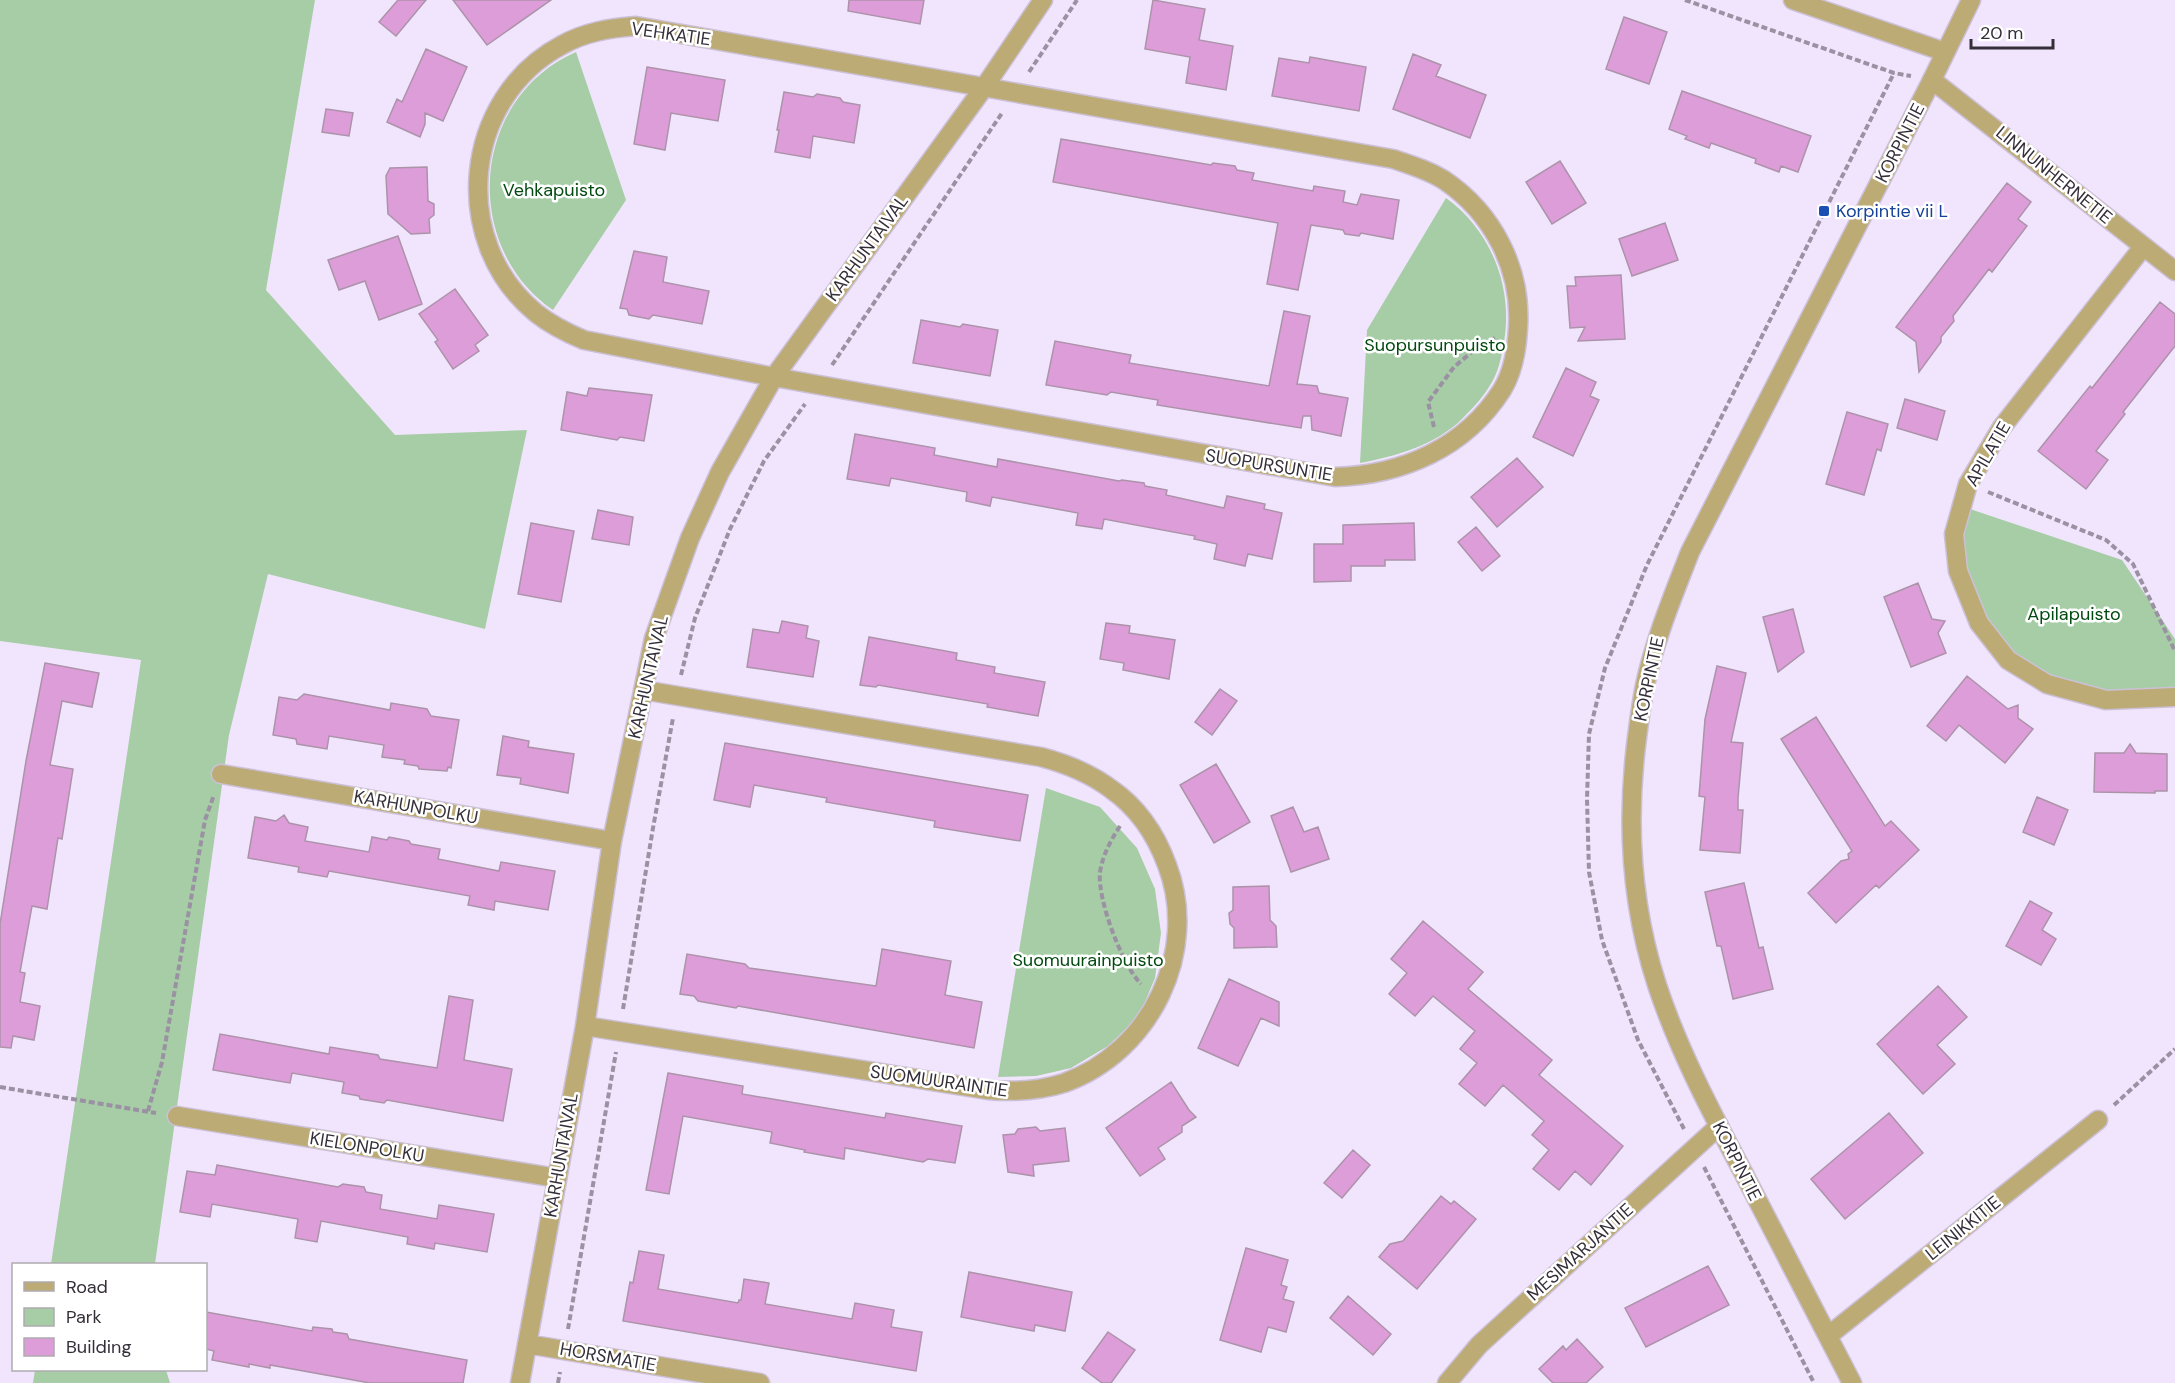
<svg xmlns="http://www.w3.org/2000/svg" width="2175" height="1383" font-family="'DM Sans',sans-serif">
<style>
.green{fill:#a7cda7}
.building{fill:#dd9dd8;stroke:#ac93aa;stroke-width:1.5}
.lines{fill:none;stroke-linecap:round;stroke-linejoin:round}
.minor-casing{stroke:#cbc0d6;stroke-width:21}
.tertiary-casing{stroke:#cbc0d6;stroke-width:21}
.path{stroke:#9a91a3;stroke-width:4;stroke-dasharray:6 3;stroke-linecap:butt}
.minor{stroke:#bcab74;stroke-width:18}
.tertiary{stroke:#bcab74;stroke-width:18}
.transit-dot{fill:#1a4fb4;stroke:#fff;stroke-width:2}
.labels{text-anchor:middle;stroke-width:5;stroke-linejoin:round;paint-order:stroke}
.street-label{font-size:18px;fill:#342e39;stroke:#fff}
.park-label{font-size:18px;fill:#024a0f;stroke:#fff}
.transit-label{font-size:18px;fill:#164399;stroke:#fff;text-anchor:start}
</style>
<rect width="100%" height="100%" fill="#f1e5fd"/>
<!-- green -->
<path class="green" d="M0 0H315L266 290 395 435 527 430 485 629 268 574 229 735 155 1264H51L141 660 0 641Z
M576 52 626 200 553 310C460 246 471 98 576 52Z
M1446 198C1492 231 1515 291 1503 347 1501 359 1498 372 1492 382 1485 395 1473 408 1463 418 1436 445 1397 456 1360 463L1367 330Z
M1970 509 2122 560 2175 639V690L2116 692 2048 677 2013 654 1985 619 1966 570 1962 535Z
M1046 788 1100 807 1137 848 1155 889 1161 933 1155 978 1139 1016 1108 1046 1071 1068 1036 1076 998 1077Z
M35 1370H166L170 1383H33Z"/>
<!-- building -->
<path class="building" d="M398 0H426L396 36 379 22Z
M453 0H551L487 45Z
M849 0H924L920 24 848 11Z
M1153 0 1205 9 1199 40 1233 46 1226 90 1186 83 1190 57 1145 49Z
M1624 17 1667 32 1649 84 1606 69Z
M426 49 467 67 443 121 425 113V124L420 137 387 122 397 99 402 102Z
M1413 54 1441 65 1436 76 1486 95 1470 138 1393 109Z
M1310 57 1366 67 1359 111 1272 96 1279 58 1309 63Z
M647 67 725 80 718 121 671 113 665 150 634 144Z
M1682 91 1811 136 1798 172 1781 166 1779 172 1755 163 1756 159 1711 143 1709 148 1685 139 1687 136 1669 129Z
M784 92 813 97 817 94 840 98 843 102 860 105 854 143 813 136 810 158 775 152 779 130H777Z
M326 109 353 113 349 136 322 132Z
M1061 139 1211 165 1213 163 1235 166 1237 170 1254 173 1252 180 1313 191 1314 186 1345 191 1343 202 1357 205 1361 194 1399 200 1393 239 1361 233 1359 236 1345 234 1343 230 1311 225 1298 290 1267 284 1278 223 1053 182Z
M1560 161 1586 203 1552 224 1526 182Z
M427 167 428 201 434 204V215L429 219 430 233 411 234 388 214 386 176 390 168Z
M2007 183 2031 202 2018 219 2027 226 1992 272 1989 269 1953 316 1954 321 1941 337V342L1919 372 1916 342 1896 327Z
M1665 223 1678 260 1632 276 1619 239Z
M398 236 422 304 379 320 365 281 339 290 328 260Z
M634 251 667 257 663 282 709 291 702 324 653 315 649 319 629 315 627 309 620 308Z
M1621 275 1625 339 1578 341 1585 327 1570 328 1567 286H1576L1575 277Z
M455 289 488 335 475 345 479 351 453 369 435 342 438 340 419 314Z
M2160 302 2175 314V346L2123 412 2125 414 2096 451 2108 460 2086 489 2038 451 2090 386 2092 388Z
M1284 311 1310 316 1297 384 1317 386 1319 393 1348 398 1341 436 1312 430 1311 416H1303L1301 428 1157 405 1158 400 1111 392 1107 395 1046 385 1055 341 1131 355 1129 363 1269 386Z
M921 320 960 327 963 324 998 330 990 376 913 363Z
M1566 368 1596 382 1590 396 1599 400 1573 456 1533 437Z
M589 388 652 395 644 441 620 437 617 440 561 430 567 392 587 396Z
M1905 399 1945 411 1937 440 1897 428Z
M1847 412 1888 424 1881 451 1877 449 1864 495 1826 484Z
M855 434 935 448 934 455 997 467 998 459 1119 481 1122 480 1144 483 1145 486 1167 490 1166 495 1224 508 1227 496 1265 504 1264 509 1282 513 1272 559 1248 554 1245 566 1214 559 1217 544 1194 539 1195 536 1104 519 1102 529 1076 525 1078 513 992 497 990 506 966 501 967 492 891 478 889 486 847 479Z
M1517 458 1543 487 1497 527 1471 497Z
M598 510 633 517 629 545 592 539Z
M531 523 574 531 561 602 518 594Z
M1414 523 1415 560H1385V566H1351V581L1314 582V544H1343V525Z
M1476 527 1500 556 1482 571 1458 542Z
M1918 583 1932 619 1945 621 1938 633 1946 653 1911 667 1884 597Z
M1793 609 1804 652 1778 672 1763 617Z
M782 621 808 626 806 638 819 641 813 677 747 667 753 629 779 633Z
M1106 623 1130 626 1129 633 1175 640 1169 679 1123 670 1124 663 1100 659Z
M869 637 957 653 956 660 995 667 994 673 1045 682 1038 716 987 707 988 704 878 685 876 687 860 685Z
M45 663 99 673 92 707 62 701 50 765 73 769 62 839 58 838 47 909 32 906 20 972 25 973 20 1002 40 1006 34 1040 13 1036 11 1048 0 1047V924L26 761Z
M1717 666 1746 673 1731 742 1743 743 1738 798V810H1743L1740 853 1700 850 1705 797 1699 796 1705 719Z
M1967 676 2008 709 2018 705V718L2033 729 2005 763 1959 725 1946 741 1927 726Z
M1220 689 1237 701 1212 735 1195 722Z
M304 694 390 710 391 703 427 709 431 716 459 720 451 768 448 767 447 771 419 769 418 766 404 764 405 760 382 757 384 745 329 736 327 749 297 744 296 739 273 735 279 697 297 700Z
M1816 717 1885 826 1891 821 1919 850 1879 888 1876 885 1836 923 1808 893 1841 861 1849 859 1848 854 1852 851 1781 739Z
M503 736 529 741 528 747 574 754 568 793 520 784 521 778 497 775Z
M725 743 1028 795 1020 841 934 827 935 821 826 802 827 798 754 785 750 807 714 800Z
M2130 744 2136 753 2167 754V791H2155V793L2094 792 2095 753H2124Z
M1216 764 1250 822 1214 843 1180 785Z
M2037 797 2068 810 2054 845 2023 832Z
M1293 807 1304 832 1318 827 1329 859 1291 872 1271 816Z
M284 815 289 823 308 827 305 841 369 852 372 837 387 840 389 837 409 841 411 844 440 849 438 859 499 871 501 862 555 871 548 910 495 901 494 910 468 905 470 896 329 871 327 877 298 872 299 867 248 858 255 817 276 821Z
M1744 883 1759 948 1763 947 1773 989 1733 999 1721 946H1717L1705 892Z
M1269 886 1270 920 1276 926 1277 947 1234 948V928L1230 924 1229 913 1233 910V887Z
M2030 901 2052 913 2042 930 2056 939 2041 965 2006 946Z
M1423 921 1483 972 1468 989 1552 1060 1539 1075 1623 1146 1591 1185 1575 1171 1559 1190 1533 1169 1549 1150 1532 1135 1544 1121 1503 1085 1485 1106 1459 1084 1477 1063 1460 1049 1475 1031 1433 996 1415 1016 1389 994 1407 973 1391 959Z
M882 949 951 961 945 995 982 1002 974 1048 738 1006 736 1008 698 1001 694 996 680 994 687 954 745 964 749 968 876 986Z
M1229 979 1279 1002V1026L1261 1018 1238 1066 1198 1048Z
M1938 986 1967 1017 1937 1045 1955 1064 1923 1094 1877 1044Z
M449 996 473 1000 464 1060 512 1069 503 1121 387 1100 384 1103 360 1099 359 1096 342 1093 344 1082 292 1073 290 1083 213 1070 220 1034 329 1054 330 1047 378 1055 380 1059 437 1068Z
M668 1073 743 1086 742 1094 885 1118 886 1113 962 1126 955 1163 928 1159 923 1162 845 1148 844 1159 804 1152 805 1150 770 1143 772 1132 683 1116 669 1194 646 1190Z
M1171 1082 1189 1110 1196 1117 1182 1126V1132L1158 1148 1165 1159 1140 1176 1106 1128Z
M1889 1113 1923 1153 1845 1219 1811 1179Z
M1036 1127 1040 1131 1065 1128 1069 1161 1033 1165 1034 1176 1008 1172 1003 1135 1015 1134 1018 1129Z
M1353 1150 1370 1165 1342 1198 1324 1183Z
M217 1165 338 1187 343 1184 364 1187 366 1192 382 1195 380 1209 437 1219 439 1205 494 1214 487 1252 435 1243 434 1249 407 1244 408 1237 321 1221 317 1242 295 1238 298 1219 212 1204 210 1217 180 1212 187 1171 215 1175Z
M1441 1196 1451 1204 1454 1201 1476 1219 1417 1289 1379 1257 1390 1244 1403 1241Z
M1246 1248 1288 1260 1281 1285 1287 1287 1283 1299 1294 1302 1286 1332 1268 1327 1261 1352 1220 1340Z
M639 1251 664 1255 658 1289 738 1303 739 1300H741L744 1279 769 1283 765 1304 852 1319 855 1303 894 1310 891 1327 922 1332 916 1371 623 1321 630 1282 633 1283Z
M1708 1266 1729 1305 1646 1347 1625 1308Z
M969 1272 1072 1292 1065 1331 1035 1325 1034 1331 961 1317Z
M1348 1296 1391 1334 1373 1355 1330 1318Z
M206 1312 312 1331 313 1327 332 1329 333 1332 347 1334 349 1339 467 1360 463 1383H370L270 1365V1368L249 1364V1367L212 1360 214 1351 206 1349Z
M1108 1332 1135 1350 1111 1383H1102L1082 1368Z
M1577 1339 1603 1367 1586 1383H1553L1539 1369 1563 1346 1566 1350Z"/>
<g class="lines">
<!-- minor casing -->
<g class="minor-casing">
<path id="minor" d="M1793 0 1945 52
M636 26 1393 159C1411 165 1428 170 1444 180 1493 213 1522 269 1518 328 1517 348 1513 372 1502 390 1465 448 1402 475 1335 477L774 377 584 340C567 333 551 325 536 313 449 242 462 98 562 45 585 32 610 28 636 26Z
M1932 80 2175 271
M2143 247 2002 427 1968 484 1954 534 1958 571 1979 623 2008 660 2047 684 2106 700 2175 697
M221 774 612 841
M585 1026 988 1090C1014 1092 1039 1091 1064 1083 1151 1052 1200 951 1167 865 1156 835 1137 807 1111 789 1090 773 1067 764 1041 757L643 690
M177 1116 557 1178
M1828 1336 2098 1120
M527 1344 760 1383
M520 1383 585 1026 612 841 654 638 690 538 720 472 774 377 985 86 1043 0
M1447 1383 1479 1345 1719 1126"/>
</g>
<!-- tertiary casing -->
<g class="tertiary-casing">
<path id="tertiary" d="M1852 1383C1817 1314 1781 1246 1746 1178 1713 1115 1679 1052 1657 985 1630 902 1626 815 1638 730 1640 715 1642 700 1645 685 1655 639 1673 596 1690 552L1932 80 1971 0"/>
</g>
<!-- path -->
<path class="path" d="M1685 0 1894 73 1911 76
M1029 72 1077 0
M832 365 1002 113
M1434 427 1428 402 1454 367 1473 351 1495 338
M1988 492 2106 540 2133 564 2175 651
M681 675 695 618 730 529 764 461 805 404
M1120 826C1111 840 1103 854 1100 872 1097 899 1122 965 1141 984
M623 1009 653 828 673 718
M0 1087 156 1113
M2114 1105 2175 1049
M148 1111 162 1062 205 820 214 795
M1684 1129 1638 1040 1602 940 1589 872 1587 799 1589 734 1605 668 1647 565 1894 73
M1704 1167 1814 1383
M568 1329 616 1052
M558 1383 560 1372"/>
<!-- minor -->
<use href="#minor" class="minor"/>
<!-- tertiary -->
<use href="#tertiary" class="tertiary"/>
</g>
<!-- markers -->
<rect class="transit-dot" x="1818" y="205" width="12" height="12" rx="3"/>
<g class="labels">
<!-- street labels -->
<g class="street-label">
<text transform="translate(671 34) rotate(8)" y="6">VEHKATIE</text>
<text transform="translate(1900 143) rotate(-63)" y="6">KORPINTIE</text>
<text transform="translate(2054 175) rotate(39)" y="6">LINNUNHERNETIE</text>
<text transform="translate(867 248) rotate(-54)" y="6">KARHUNTAIVAL</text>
<text transform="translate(1988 454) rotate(-60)" y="6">APILATIE</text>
<text transform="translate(1269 465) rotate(9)" y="6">SUOPURSUNTIE</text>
<text transform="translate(648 677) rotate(-77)" y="6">KARHUNTAIVAL</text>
<text transform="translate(1649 679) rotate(-78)" y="6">KORPINTIE</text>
<text transform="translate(416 807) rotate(10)" y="6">KARHUNPOLKU</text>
<text transform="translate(939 1081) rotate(8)" y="6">SUOMUURAINTIE</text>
<text transform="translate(367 1147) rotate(9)" y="6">KIELONPOLKU</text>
<text transform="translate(561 1155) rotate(-80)" y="6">KARHUNTAIVAL</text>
<text transform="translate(1737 1161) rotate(63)" y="6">KORPINTIE</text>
<text transform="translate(1963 1228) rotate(-39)" y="6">LEINIKKITIE</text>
<text transform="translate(1580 1252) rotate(-42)" y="6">MESIMARJANTIE</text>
<text transform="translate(608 1357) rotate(10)" y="6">HORSMATIE</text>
</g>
<!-- park labels -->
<g class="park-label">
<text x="554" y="196">Vehkapuisto</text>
<text x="1435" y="351">Suopursunpuisto</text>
<text x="2074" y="620">Apilapuisto</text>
<text x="1088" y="966">Suomuurainpuisto</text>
</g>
<!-- transit labels -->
<g class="transit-label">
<text x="1836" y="217">Korpintie vii L</text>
</g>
</g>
<!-- legend -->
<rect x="12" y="1263" width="195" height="108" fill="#ffffff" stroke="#aeabb0" stroke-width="1.5"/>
<rect x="24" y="1282" width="30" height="9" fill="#bcab74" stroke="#aeabb0" stroke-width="1.5"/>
<text x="66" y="1293" font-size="18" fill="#342e39">Road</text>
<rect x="24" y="1308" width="30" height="18" fill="#a7cda7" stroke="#aeabb0" stroke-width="1.5"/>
<text x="66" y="1323" font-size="18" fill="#342e39">Park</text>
<rect x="24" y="1338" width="30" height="18" fill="#dd9dd8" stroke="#aeabb0" stroke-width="1.5"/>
<text x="66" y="1353" font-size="18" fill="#342e39">Building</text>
<!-- scale -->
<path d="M1971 39v9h82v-9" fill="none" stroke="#342e39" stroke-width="3"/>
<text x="1980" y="39" font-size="18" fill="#342e39" stroke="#ffffff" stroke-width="4.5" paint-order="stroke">20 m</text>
</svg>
